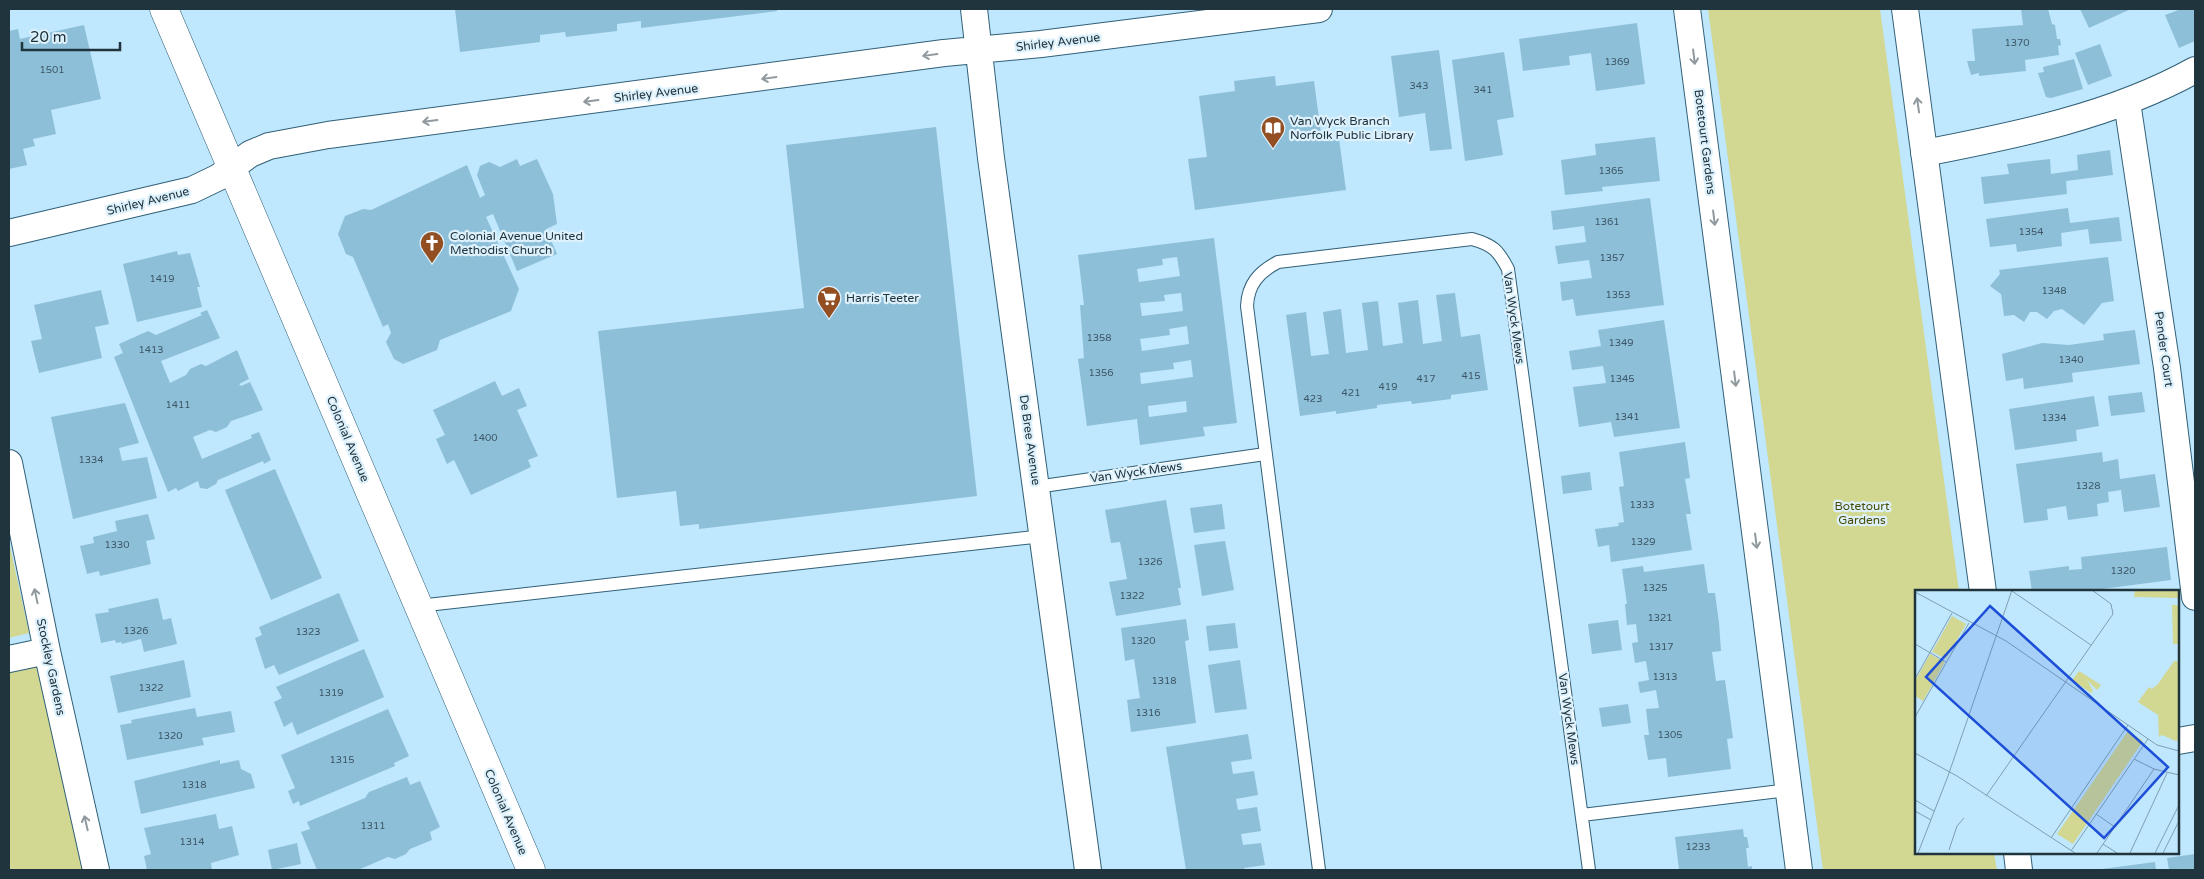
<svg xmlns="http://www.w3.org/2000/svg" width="2204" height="879" font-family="'Varela Round',sans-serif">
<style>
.green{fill:#d2d791}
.building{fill:#8ebfd9;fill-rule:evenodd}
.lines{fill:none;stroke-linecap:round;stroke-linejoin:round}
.lane-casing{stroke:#316077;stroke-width:14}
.street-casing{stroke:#316077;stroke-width:28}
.secondary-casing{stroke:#316077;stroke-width:29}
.lane{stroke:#fff;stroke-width:12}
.street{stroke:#fff;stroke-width:26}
.secondary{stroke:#fff;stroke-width:28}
.oneway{stroke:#909a9e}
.labels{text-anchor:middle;stroke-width:4.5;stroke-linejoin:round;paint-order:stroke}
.number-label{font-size:10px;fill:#3c5765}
.street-label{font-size:12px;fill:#20343e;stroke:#ddf1fc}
.poi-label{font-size:12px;fill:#20343e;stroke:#ddf1fc;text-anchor:start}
.park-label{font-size:12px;fill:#494b05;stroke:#ddf1fc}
.inset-road{fill:none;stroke:#7f9fb1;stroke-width:1}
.view{fill:#1d4ed8;fill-opacity:0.15;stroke:#1d4ed8;stroke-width:2.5}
.inset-edge{fill:none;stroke:#20343e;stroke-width:2.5}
</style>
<rect width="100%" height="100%" fill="#bfe7fd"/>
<!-- green -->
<path class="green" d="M1708 9H1880L1959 591 1916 592V853H1994L1997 870H1823Z
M9 542 29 633 9 638Z
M40 661 87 870H9V668Z"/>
<!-- building -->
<path class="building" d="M455 9H777V11L641 28V21L617 24V31L566 37 565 32 540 35V42L460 52Z
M2021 9H2048L2052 24 2055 25 2057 39H2060L2061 45 2058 46 2059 55 2025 60 2026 71 1979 76V73L1971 75 1967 61H1975L1972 29 2023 25Z
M2080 9H2131L2089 28Z
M2181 9H2195V41L2179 48 2165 15Z
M1637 23 1645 84 1596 91 1591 53 1569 56 1570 65 1523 71 1519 39Z
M84 25 101 99 51 110 56 134 33 139 35 146 23 149 27 165 9 169V31L18 29 20 39Z
M2100 44 2112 76 2088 85 2075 53Z
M1439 50 1452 149 1430 151 1425 113 1399 117 1391 56Z
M1504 52 1514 117 1497 120 1503 155 1465 161 1452 60Z
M2074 59 2083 89 2051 98 2046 97 2038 73 2044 72 2043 67Z
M1275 76 1276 86 1314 81 1322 141 1339 139 1346 190 1195 210 1188 159 1207 157 1199 96 1235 91 1234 81Z
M936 127 977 496 699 529V524L680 526 676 491 617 498 598 331 804 308 786 145Z
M1655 137 1660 181 1602 187 1603 191 1565 195 1561 160 1596 155 1595 144Z
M2110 150 2113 175 2066 181 2067 194 1984 204 1981 177 2009 174 2007 164 2050 159 2051 174 2078 170 2077 155Z
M517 159 520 166 537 159 553 194 557 224 546 229 557 254 517 271 493 214 486 217 519 289 511 311 440 340 437 350 403 364 394 359 386 342 391 333 388 324 383 327 353 257 346 254 338 234 345 216 363 209 371 210 467 165 480 198 485 195 477 175 480 166 489 162 500 167Z
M1650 198 1664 305 1576 316 1573 299 1562 301 1560 282 1592 278 1589 260 1558 264 1555 246 1586 242 1584 226 1553 230 1551 211Z
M2068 208 2070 223 2119 217 2122 241 2090 244 2088 229 2061 233 2062 246 2017 252 2016 244 1990 247 1986 219Z
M1214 238 1237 423 1203 427 1205 436 1140 445 1137 419 1087 426 1078 359 1084 358 1080 305H1084L1078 255ZM1177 257 1180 276 1139 282 1137 269 1163 265 1162 259ZM1181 293 1183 311 1142 316 1140 303 1165 301 1164 295ZM1187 326 1189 344 1142 351 1140 339 1170 335 1169 329ZM1191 360 1193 377 1141 384 1140 373 1174 369 1173 363ZM1186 401 1187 412 1149 417 1148 406Z
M177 251 178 255 190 253 200 287H197L202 307 137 322 123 264Z
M2108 257 2114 301 2102 303 2084 325 2062 309 2054 311 2047 319 2037 312H2030L2024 322 2014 315 2004 316 2001 294 1990 286 2000 274 1999 270Z
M101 290 109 324 95 327 102 358 39 373 31 341 42 339 34 305Z
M1455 293 1461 337 1480 334 1488 390 1451 395V399L1412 404 1411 401 1377 405V408L1336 414V411L1300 416 1286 315 1306 312 1311 356 1329 354 1323 312 1341 309 1346 353 1368 350 1362 303 1378 301 1383 346 1403 343 1398 303 1418 300 1423 344 1442 341 1436 295Z
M207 310 220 338 161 361 170 383 186 375 190 369 201 364 206 366 237 350 249 379 239 384 241 386 250 382 263 410 231 421 227 427 216 432 210 430 193 437 202 459 252 438 251 435 259 432 271 460 264 464 263 461 218 480 216 484 207 489 200 488 198 481 178 491 176 488 168 492 114 357 123 353 119 344 148 331 156 335 202 315 200 313Z
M1664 320 1680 428 1614 437 1611 422 1579 427 1573 387 1606 383 1603 366 1572 370 1569 351 1601 346 1598 330Z
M2135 330 2140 364 2072 373 2073 382 2024 389 2023 378 2006 381 2002 354 2042 343 2069 345 2104 340 2103 334Z
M495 381 502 396 519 388 527 406 517 410 538 456 528 460 531 467 471 495 454 460 447 464 436 439 445 435 433 410Z
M2142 392 2145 412 2111 416 2108 396Z
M2094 396 2099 426 2076 430 2077 441 2015 450 2009 409Z
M125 403 139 443 119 448 122 461 147 457 157 498 73 519 51 417Z
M1685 442 1690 478 1685 479 1691 514H1686L1692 550 1611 562 1609 545 1598 547 1595 529 1619 526 1618 523 1624 522 1619 487 1624 486 1619 452Z
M2102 452 2103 462 2118 459 2120 479 2155 474 2160 507 2124 512 2121 490 2108 492 2109 502 2097 504 2098 516 2068 520 2066 506 2047 509 2048 520 2024 523 2016 464Z
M275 469 322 578 271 600 225 490Z
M1590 472 1592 490 1563 494 1561 476Z
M1166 500 1181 588H1178L1181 605 1116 616 1109 582 1127 579 1120 542 1111 543 1105 510Z
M1222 504 1225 529 1194 533 1190 508Z
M148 514 155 539 146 541 151 564 100 576 99 571 87 574 80 546 94 543 93 537 117 531 115 521Z
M1225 541 1234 590 1202 596 1194 545Z
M2167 547 2171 580 2102 589 2103 592H2032L2029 571 2069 566V570L2082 569 2081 557Z
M1704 564 1708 593H1715L1719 623 1721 651 1712 652 1716 681 1725 680 1733 738 1727 739 1731 769 1668 777 1666 758 1648 760 1644 735H1649L1646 709 1659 708 1656 690 1640 693 1638 682 1649 680 1646 661 1635 663 1632 643 1638 642 1636 624 1627 625 1625 604H1627L1622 569 1643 566 1644 572Z
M339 593 359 641 279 675 274 665 265 669 255 638 262 635 259 627Z
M158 598 163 620 171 618 177 644 144 652 141 639 122 644 121 642 116 643 115 640 101 643 95 614 109 612 108 609Z
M1186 619 1189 640 1185 641 1196 723 1131 732 1127 700 1140 698 1134 659 1125 661 1121 628Z
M1618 620 1622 650 1592 654 1588 624Z
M1235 623 1238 648 1209 651 1206 626Z
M364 649 384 697 297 735 292 722 284 727 274 702 282 698 276 687Z
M184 660 191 697 118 713 110 676Z
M1240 660 1247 709 1215 713 1208 665Z
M1628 704 1631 723 1602 727 1599 708Z
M195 708 197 717 231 711 235 732 202 738 204 745 127 760 120 725 132 723 131 720Z
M388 709 409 756 394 763 395 766 300 806 299 801 293 804 288 791 295 788 281 755Z
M1248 734 1252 759 1231 762 1233 774 1254 771 1258 795 1236 799 1238 810 1257 807 1261 831 1241 834 1243 845 1261 843 1265 865 1244 868V870H1186L1166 747Z
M220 760V764L239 760 241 769 251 774 255 788 141 814 134 781Z
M407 777 410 785 420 781 440 827 430 832 432 840 410 849 406 854 395 859 388 857 358 870H317L301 832 310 829 307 822 365 798 369 792Z
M216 814 219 829 232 826 239 855 211 863 212 870H147L144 856 151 854 144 828Z
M1743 829 1744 837H1747L1749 848H1746L1748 867 1752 866V870H1679L1675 837Z
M297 843 301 864 272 870 268 850Z
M2195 854V870H2169L2167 858Z
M2155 862 2156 870H2102V869Z"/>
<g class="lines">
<!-- lane casing -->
<g class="lane-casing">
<path id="lane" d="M1036 487 1265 454
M418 606 1043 536
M1582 815 1788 790
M1319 870 1247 306C1248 284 1259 272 1278 262L1472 239C1493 245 1498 250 1508 269L1589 870"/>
</g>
<!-- street casing -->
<g class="street-casing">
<path id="street" d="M974 9 991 158 1088 870
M1687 9 1799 870
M1905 9 1983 592
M2127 102 2167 368 2195 597
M1924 153C2017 135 2112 116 2195 70
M9 233 192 190 219 177 250 154 269 146 328 135 944 53 1041 44 1319 9
M9 463 47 651 96 870
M9 659 47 651
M2178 741 2195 738
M2017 853 2019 870"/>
</g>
<!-- secondary casing -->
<g class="secondary-casing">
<path id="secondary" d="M164 9 531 870"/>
</g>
<!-- lane -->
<use href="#lane" class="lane"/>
<!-- street -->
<use href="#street" class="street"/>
<!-- secondary -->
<use href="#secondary" class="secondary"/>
</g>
<!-- one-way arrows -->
<defs><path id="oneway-shaft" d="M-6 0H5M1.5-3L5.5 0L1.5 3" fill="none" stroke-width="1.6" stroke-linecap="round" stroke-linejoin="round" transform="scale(1.25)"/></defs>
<g class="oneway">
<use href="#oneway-shaft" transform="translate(930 55) rotate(172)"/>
<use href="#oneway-shaft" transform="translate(1694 57) rotate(83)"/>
<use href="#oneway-shaft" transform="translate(769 78) rotate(172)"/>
<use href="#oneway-shaft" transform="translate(591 101) rotate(173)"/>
<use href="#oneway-shaft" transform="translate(1918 105) rotate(-98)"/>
<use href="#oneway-shaft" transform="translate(430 121) rotate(173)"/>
<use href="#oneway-shaft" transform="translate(1714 218) rotate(83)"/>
<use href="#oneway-shaft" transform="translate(1735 379) rotate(83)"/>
<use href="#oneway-shaft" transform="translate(1756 541) rotate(83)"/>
<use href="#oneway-shaft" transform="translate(36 596) rotate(-102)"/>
<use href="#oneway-shaft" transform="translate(86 823) rotate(-103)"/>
</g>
<!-- icons -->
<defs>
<g id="library-pin" transform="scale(1.25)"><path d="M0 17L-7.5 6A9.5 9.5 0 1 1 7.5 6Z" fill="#934f22" stroke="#ddf1fc"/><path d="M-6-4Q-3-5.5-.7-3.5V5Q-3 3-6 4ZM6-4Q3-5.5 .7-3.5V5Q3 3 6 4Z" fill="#fff"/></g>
<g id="church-pin" transform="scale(1.25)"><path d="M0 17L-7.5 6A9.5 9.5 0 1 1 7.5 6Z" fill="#934f22" stroke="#ddf1fc"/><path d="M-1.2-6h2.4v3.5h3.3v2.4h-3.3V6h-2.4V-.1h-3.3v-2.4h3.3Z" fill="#fff"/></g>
<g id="supermarket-pin" transform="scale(1.25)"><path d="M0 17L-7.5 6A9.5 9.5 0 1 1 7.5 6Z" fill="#934f22" stroke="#ddf1fc"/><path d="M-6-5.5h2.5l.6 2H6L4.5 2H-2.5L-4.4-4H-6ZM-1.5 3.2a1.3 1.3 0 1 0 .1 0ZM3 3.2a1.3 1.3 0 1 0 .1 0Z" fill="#fff"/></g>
</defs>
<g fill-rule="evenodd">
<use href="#library-pin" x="1273" y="128"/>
<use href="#church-pin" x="432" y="243"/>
<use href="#supermarket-pin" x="829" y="298"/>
</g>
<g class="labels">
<!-- number labels -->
<g class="number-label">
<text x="2017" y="46">1370</text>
<text x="1617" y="65">1369</text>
<text x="52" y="73">1501</text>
<text x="1419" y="89">343</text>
<text x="1483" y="93">341</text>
<text x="1611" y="174">1365</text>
<text x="1607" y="225">1361</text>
<text x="2031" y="235">1354</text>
<text x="1612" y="261">1357</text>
<text x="162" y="282">1419</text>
<text x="2054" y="294">1348</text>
<text x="1618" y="298">1353</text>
<text x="1099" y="341">1358</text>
<text x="1621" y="346">1349</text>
<text x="151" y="353">1413</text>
<text x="2071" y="363">1340</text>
<text x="1101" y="376">1356</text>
<text x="1471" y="379">415</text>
<text x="1426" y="382">417</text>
<text x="1622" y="382">1345</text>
<text x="1388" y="390">419</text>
<text x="1351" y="396">421</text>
<text x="1313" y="402">423</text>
<text x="178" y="408">1411</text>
<text x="1627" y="420">1341</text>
<text x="2054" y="421">1334</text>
<text x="485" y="441">1400</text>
<text x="91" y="463">1334</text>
<text x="2088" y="489">1328</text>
<text x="1642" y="508">1333</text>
<text x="1643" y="545">1329</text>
<text x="117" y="548">1330</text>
<text x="1150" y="565">1326</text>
<text x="2123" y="574">1320</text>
<text x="1655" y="591">1325</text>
<text x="1132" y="599">1322</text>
<text x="1660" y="621">1321</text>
<text x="136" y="634">1326</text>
<text x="308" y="635">1323</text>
<text x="1143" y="644">1320</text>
<text x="1661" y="650">1317</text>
<text x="1665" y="680">1313</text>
<text x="1164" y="684">1318</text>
<text x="151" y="691">1322</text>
<text x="331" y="696">1319</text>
<text x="1148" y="716">1316</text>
<text x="1670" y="738">1305</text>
<text x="170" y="739">1320</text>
<text x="342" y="763">1315</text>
<text x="194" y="788">1318</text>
<text x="373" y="829">1311</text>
<text x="192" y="845">1314</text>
<text x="1698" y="850">1233</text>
</g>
<!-- street labels -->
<g class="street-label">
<text transform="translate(1058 42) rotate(-7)" y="4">Shirley Avenue</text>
<text transform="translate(656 93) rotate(-7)" y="4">Shirley Avenue</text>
<text transform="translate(1705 142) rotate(83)" y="4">Botetourt Gardens</text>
<text transform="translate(148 201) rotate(-14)" y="4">Shirley Avenue</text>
<text transform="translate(1514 318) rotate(82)" y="4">Van Wyck Mews</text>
<text transform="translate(2164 349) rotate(82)" y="4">Pender Court</text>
<text transform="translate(348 439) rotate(67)" y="4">Colonial Avenue</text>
<text transform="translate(1030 440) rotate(82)" y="4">De Bree Avenue</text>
<text transform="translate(1136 472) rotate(-8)" y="4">Van Wyck Mews</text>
<text transform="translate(51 667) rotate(78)" y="4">Stockley Gardens</text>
<text transform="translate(1569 719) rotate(82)" y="4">Van Wyck Mews</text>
<text transform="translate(506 812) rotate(67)" y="4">Colonial Avenue</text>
</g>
<!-- poi labels -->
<g class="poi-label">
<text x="1290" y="125">Van Wyck Branch<tspan x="1290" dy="14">Norfolk Public Library</tspan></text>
<text x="450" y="240">Colonial Avenue United<tspan x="450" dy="14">Methodist Church</tspan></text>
<text x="846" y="302">Harris Teeter</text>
</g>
<!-- park labels -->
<g class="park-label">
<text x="1862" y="510">Botetourt<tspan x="1862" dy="14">Gardens</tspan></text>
</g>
</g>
<!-- overview -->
<g transform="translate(1915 590)">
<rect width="264" height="264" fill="#bfe7fd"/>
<path d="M220 0H264V8L219 7ZM257 15H264V54H258ZM37 26 51 34 31 69 17 62ZM15 64 30 72 8 111 0 106V91ZM259 71H264V150L261 151 247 145 244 147 243 125 223 112 234 97 237 99 243 94ZM164 81 186 95 182 100 172 90 178 101 176 103 157 90ZM213 141 228 151 158 254 142 244Z" fill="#d2d791"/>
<path class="inset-road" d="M97 1 176 55M0 2 91 51 242 155 264 161M0 54 31 72M0 89 37 23M0 127 54 33M0 163 42 186 160 263M219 169 239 179 264 185M71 206 198 24 196 14 177 0M0 210 19 221M0 221 16 230M181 224 200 237M136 248 213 135M188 254 202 263M34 260 42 236 49 228M156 261 233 149M3 263 33 186 97 0M182 263 239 179M215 263 252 183M240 263 264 215M248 263 264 231"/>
<path class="view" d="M75 16 253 177 189 248 11 87Z"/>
<rect width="264" height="264" class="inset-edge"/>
</g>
<!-- border -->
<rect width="2204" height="879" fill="none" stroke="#20343e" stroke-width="20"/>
<!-- scale -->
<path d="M22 42v8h98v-8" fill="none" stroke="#20343e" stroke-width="2.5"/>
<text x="30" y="42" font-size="15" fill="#20343e" stroke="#ddf1fc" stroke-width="4" paint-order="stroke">20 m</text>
</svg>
